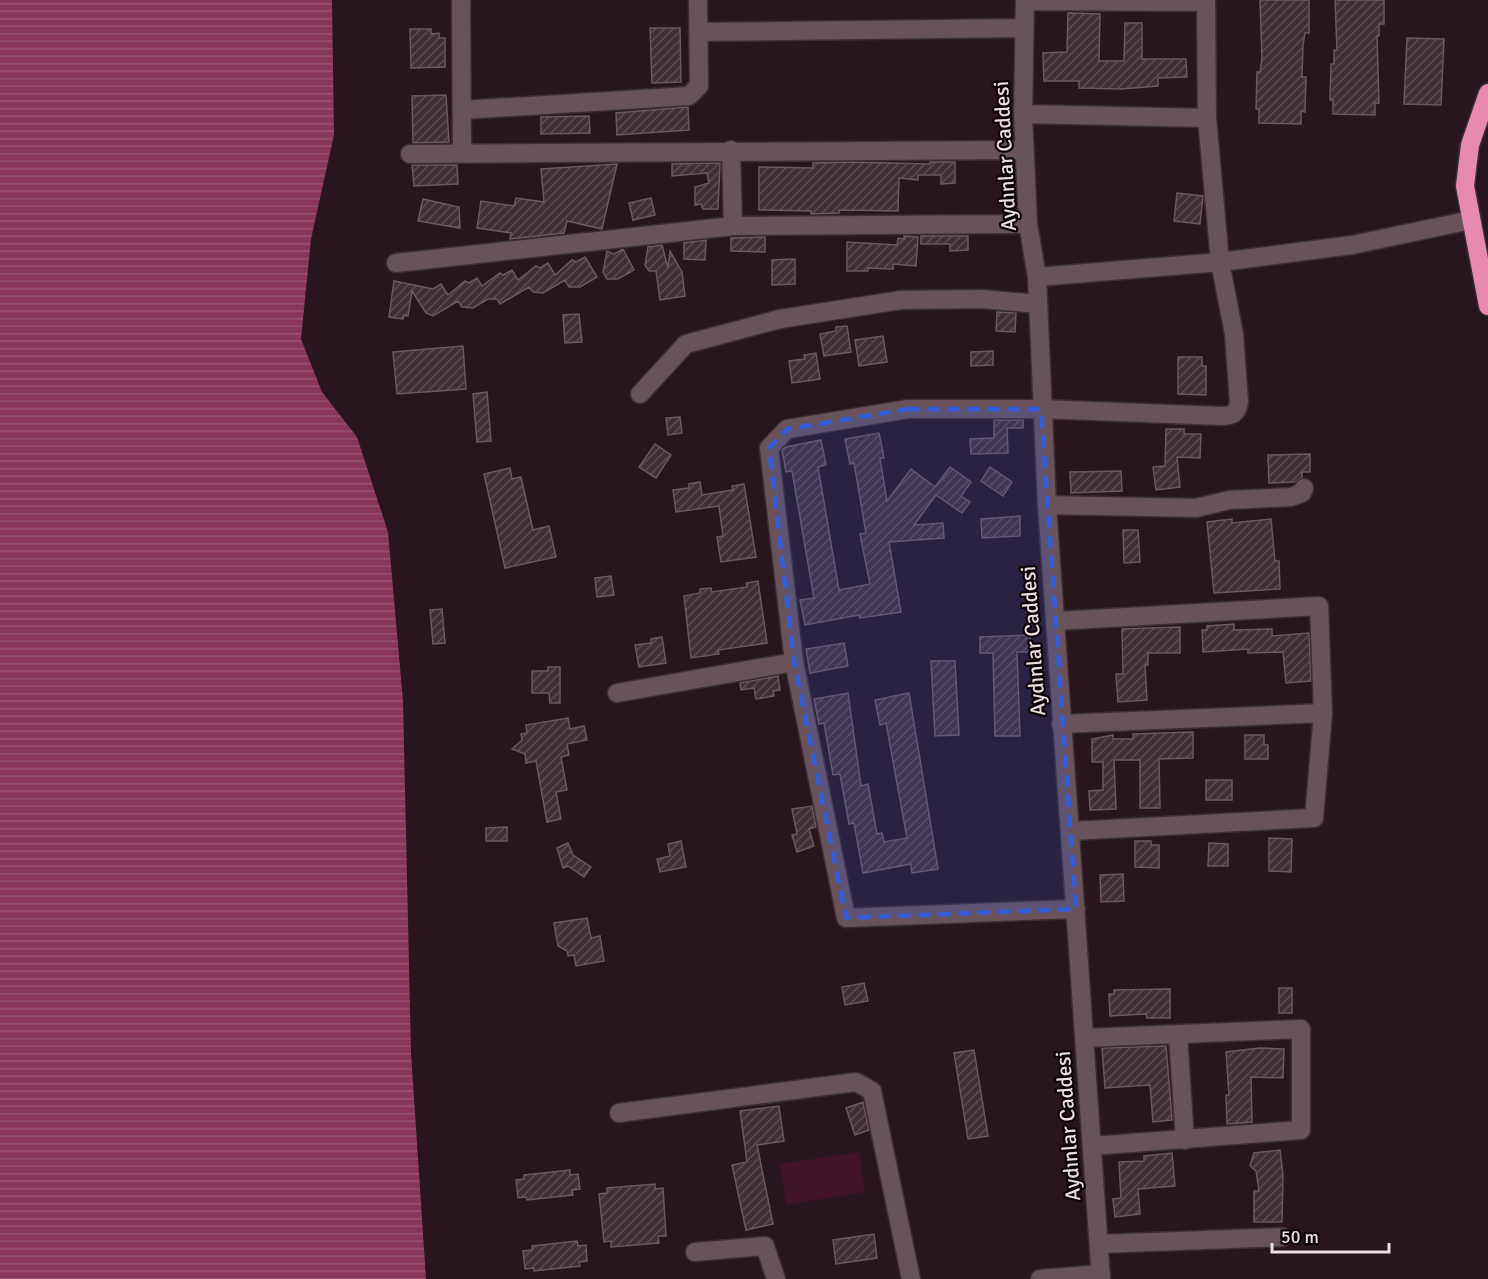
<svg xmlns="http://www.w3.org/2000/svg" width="1488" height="1279" font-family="Signika,sans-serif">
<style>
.grass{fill:#411328}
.water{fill:url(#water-rules)}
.building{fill:url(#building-hatch);stroke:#6f5860;stroke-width:1.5}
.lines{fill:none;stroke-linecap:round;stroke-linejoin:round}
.minor-casing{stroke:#3c2f33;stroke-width:21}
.highway-casing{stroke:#3c2f33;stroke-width:21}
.minor{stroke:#69525a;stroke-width:18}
.highway{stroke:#e88aaf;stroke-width:18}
.marked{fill:#325cd9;fill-opacity:0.2;stroke:#325cd9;stroke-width:4.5;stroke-dasharray:12 8;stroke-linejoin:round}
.labels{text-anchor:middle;stroke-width:4.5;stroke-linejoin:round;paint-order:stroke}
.street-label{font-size:21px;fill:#ecdee2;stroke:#0c0507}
</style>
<defs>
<pattern id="water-rules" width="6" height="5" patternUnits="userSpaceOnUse" patternTransform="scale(1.5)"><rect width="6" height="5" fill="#88375a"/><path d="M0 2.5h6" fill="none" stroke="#995471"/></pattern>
<pattern id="building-hatch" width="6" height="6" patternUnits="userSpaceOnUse" patternTransform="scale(1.5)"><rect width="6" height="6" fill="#432e36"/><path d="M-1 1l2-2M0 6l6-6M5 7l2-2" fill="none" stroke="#5e4c53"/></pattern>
</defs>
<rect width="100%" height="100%" fill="#29151d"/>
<!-- grass -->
<path class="grass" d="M859 1152 865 1192 786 1205 780 1164Z"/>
<!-- water -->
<path class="water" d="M0 0H332L334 135 311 239 301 339 322 392 357 437 388 532 403 701 411 1053 426 1279H0Z"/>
<!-- building -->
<path class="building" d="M1260 0H1309V33H1305L1303 45 1302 77H1306L1305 112 1301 111V124L1259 123V109H1256L1257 72H1260L1262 58Z
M1335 0H1384V24H1379V36H1377L1379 103H1375V115L1333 114V100H1330L1331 64H1334V50H1337Z
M1068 13 1100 14 1099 61H1124L1125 23H1142V59H1186L1187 77 1158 78V86L1121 89 1079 88V81H1044L1043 53 1067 52Z
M650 28H680L681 82 652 83Z
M410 29H431V34L439 33V38H445V67L411 68Z
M1407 38 1444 39 1441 105 1404 104Z
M446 95 449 142 413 143 412 96Z
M688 107 689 130 617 135 616 113Z
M589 116 590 133 541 134V117Z
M850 162 930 164V162H955V183L941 184V175H918V180L899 178 898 211 839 210V213L811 214V211L759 210V167L813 168V163Z
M720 163 718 209H703L701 204 695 205V187L709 183 707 173 672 176V164Z
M617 164 602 229 567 221 564 233 510 239 511 233 477 228 481 201 514 206 516 198 544 202 541 169Z
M412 165H457L458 184 414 186Z
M1177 193 1203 196 1200 224 1174 221Z
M651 198 655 215 633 220 629 203Z
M423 199 459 207 460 228 418 221Z
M904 236 918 237 916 266 893 264V269L868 268V271H847V242L897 245 898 238 904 239Z
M921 236H968V250L950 251V244H921Z
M765 237V252L731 251V238Z
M706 240 705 260 684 259V243Z
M662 245 668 268 670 251 682 272 685 296 660 300 656 271H649L645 265 648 247Z
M623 249 634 270 618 279H607L603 272 607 251 614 254Z
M585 257 597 277 580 287H569L565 280 543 293 533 292 529 287 500 304 497 299H488L473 308 462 307 458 301 433 316 426 313 412 291 408 316 404 315 403 319 389 317 394 281 433 289 441 284 448 295 465 281 469 283 477 278 482 286 500 273 503 275 512 270 518 280 536 266 540 268 548 263 555 275 572 260 576 262Z
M795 259V284L772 285V260Z
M997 312 1016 313 1015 332 996 331Z
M579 314 582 342 565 343 563 315Z
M847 326 851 352 824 356 820 334 836 331V327Z
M883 336 887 362 859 366 855 340Z
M463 346 466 389 397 394 393 352Z
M993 351V365L971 366V352Z
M816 353 820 379 792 383 789 361 805 359 804 355Z
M1178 357H1202V366H1206V395L1178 394Z
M487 392 491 441 477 442 473 394Z
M680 417 682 433 668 435 666 418Z
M994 420H1023V428H1007L1008 453 971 454 970 439 994 438Z
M1166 429H1184V434H1201L1200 458 1177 457 1180 487 1156 490 1153 467 1165 466Z
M879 433 884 458H880L887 501 911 469 935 487 950 467 971 482 961 496 970 502 962 513 936 495 914 525 943 523 944 538 889 542 901 612 860 618 859 615 805 625 800 600 814 598 792 471 786 472 782 450 786 447 821 440 826 465 818 467 839 590 870 584 860 534 866 533 854 463 850 464 845 439Z
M655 444 671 455 656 478 639 467Z
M1310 454V472H1302V477L1295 482 1269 483 1268 455Z
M990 467 1012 482 1003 496 981 481Z
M510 468 512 479 521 477 533 530 549 526 556 557 505 568 484 474Z
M1121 471 1122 491 1071 493 1070 472Z
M700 482 702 495 733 490 732 486 744 484 756 557 721 562 717 537 723 536 719 506 676 512 673 490 689 488V484Z
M1020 516V536L982 538 981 519Z
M1232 519V523L1271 519 1275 561H1279L1280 589 1214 593 1207 522Z
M1123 530H1138L1140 562 1124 563Z
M611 576 614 595 597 597 595 578Z
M758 581 767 643 718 650 719 654 691 658 684 596 700 593V589L711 588 712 592 747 587 746 583Z
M442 609 445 643 433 644 430 610Z
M1234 624V630L1272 629V636L1309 633 1311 681 1286 683 1283 652 1248 653V649L1203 652 1202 630H1207V626Z
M1180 627V653H1148V665H1145L1147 700 1118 702 1116 674H1123L1122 629Z
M1030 635 1031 652H1017L1020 736H995L993 653H980V637Z
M662 637 666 663 639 667 635 645 651 643V639Z
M844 643 848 666 810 673 806 649Z
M931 661H955L959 735 935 736Z
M548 667H560V703H550L549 693H532V671H548Z
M778 676 780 690 773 691 774 696 756 699 754 688 741 690 740 683Z
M848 693 861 786 868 784 877 834 882 833 884 842 907 838 886 723 880 725 875 700 909 693 938 869 912 873 911 864 863 873 854 823 849 824 840 774 833 775 824 723 819 724 814 699Z
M568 718 570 729 584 726 587 740 567 744 569 755 561 757 567 790 556 792 561 819 547 822 536 761 526 763 525 754 512 749 522 740 521 734 527 733 526 725Z
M1193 732V758L1159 759 1160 808H1140V760H1114L1116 809 1090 810 1089 791 1103 790V762H1092V739L1113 735V739H1133V734Z
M1245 735H1264V745H1268V759H1245Z
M1206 780H1232V800H1206Z
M812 806 816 827 809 829 814 846 797 852 792 835 797 834 792 809Z
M507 827V841H486V828Z
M1269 838 1292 839 1291 872 1269 871Z
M681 841 686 867 660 872 657 859 670 856 668 844Z
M1135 841H1151V845H1159V868L1135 867Z
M568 843 573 855 591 867 584 877 568 866 563 868 557 848Z
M1209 843 1228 844V866H1208Z
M1123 874 1124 901 1101 902 1100 875Z
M587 918 591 938 600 936 604 961 576 966 574 955 568 956 567 951 558 946 554 923Z
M864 983 868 1001 845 1005 842 987Z
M1279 988H1292V1013H1279Z
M1170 989V1018H1147L1146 1014 1110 1016 1109 994H1114V990Z
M1166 1046 1172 1120 1153 1122 1150 1085 1105 1088 1102 1048Z
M1260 1048 1284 1049 1283 1078 1251 1077 1252 1122 1227 1124 1226 1095H1229L1226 1052Z
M974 1050 988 1136 968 1139 954 1053Z
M863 1102 869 1130 855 1135 846 1108Z
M779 1106 784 1141 757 1145 773 1224 746 1230 732 1165 747 1162 740 1111Z
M1280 1150 1283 1175 1282 1222H1254V1191H1259L1256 1171 1250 1166 1254 1153Z
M1172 1153 1175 1186 1138 1189 1140 1214 1115 1217 1113 1199 1121 1198 1119 1162 1144 1161V1156Z
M570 1170V1175L578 1174 580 1189 572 1190 573 1195 527 1200 526 1197 518 1198 516 1180 524 1179V1175Z
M655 1184V1189L663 1188 666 1236H658L659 1243 611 1247V1241L604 1242 599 1194 607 1193V1188Z
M874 1234 877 1258 836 1264 833 1240Z
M577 1241 578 1246 586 1245 587 1261 579 1262 580 1266 534 1271V1268L525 1269 523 1251 532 1250V1246Z"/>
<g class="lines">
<!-- minor casing -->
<g class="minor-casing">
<path id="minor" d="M461 0 462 153
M1025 0 1023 114 1028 224 1037 277 1047 505 1101 1279
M1025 1 1206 2
M698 32 1024 28
M462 110 689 96 699 86 698 0
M1023 114 1207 118
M410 154 1024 150
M733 226 1028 224
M396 263 733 226 731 150
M1037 277 1220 262 1352 245 1471 220
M640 394 686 344 780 319 901 300 982 299 1038 304
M1047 505 1196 508 1229 500 1291 497 1302 493 1304 488
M1056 621 1319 606 1323 713 1314 818 1071 831
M617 693 794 662
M1061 724 1323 713
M1076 909 846 918 794 662 769 448 787 429 908 409H1041L1221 416C1232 416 1237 414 1239 402L1234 334 1220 262 1207 118 1206 0
M1178 1035 1185 1140
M1084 1038 1301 1029V1130L1092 1146
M619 1113 856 1082 872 1091 911 1279
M1099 1244 1282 1237
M695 1252 765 1246 776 1279
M1040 1279 1101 1274"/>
</g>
<!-- highway casing -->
<g class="highway-casing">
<path id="highway" d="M1488 93 1470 145 1465 186 1488 306"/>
</g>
<!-- minor -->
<use href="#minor" class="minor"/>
<!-- highway -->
<use href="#highway" class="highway"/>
</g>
<!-- marked area -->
<path class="marked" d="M908 409H1041L1076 909 846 918 794 662 769 448 787 429Z"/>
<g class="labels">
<!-- street labels -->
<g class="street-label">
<text transform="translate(1005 156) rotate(-93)" y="7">Aydınlar Caddesi</text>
<text transform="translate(1033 641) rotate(-94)" y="7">Aydınlar Caddesi</text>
<text transform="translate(1068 1126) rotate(-94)" y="7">Aydınlar Caddesi</text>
</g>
</g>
<!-- scale -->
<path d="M1272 1243v9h117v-9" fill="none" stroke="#ecdee2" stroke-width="3"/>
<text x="1281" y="1243" font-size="18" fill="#ecdee2" stroke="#0c0507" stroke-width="4.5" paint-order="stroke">50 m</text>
</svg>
